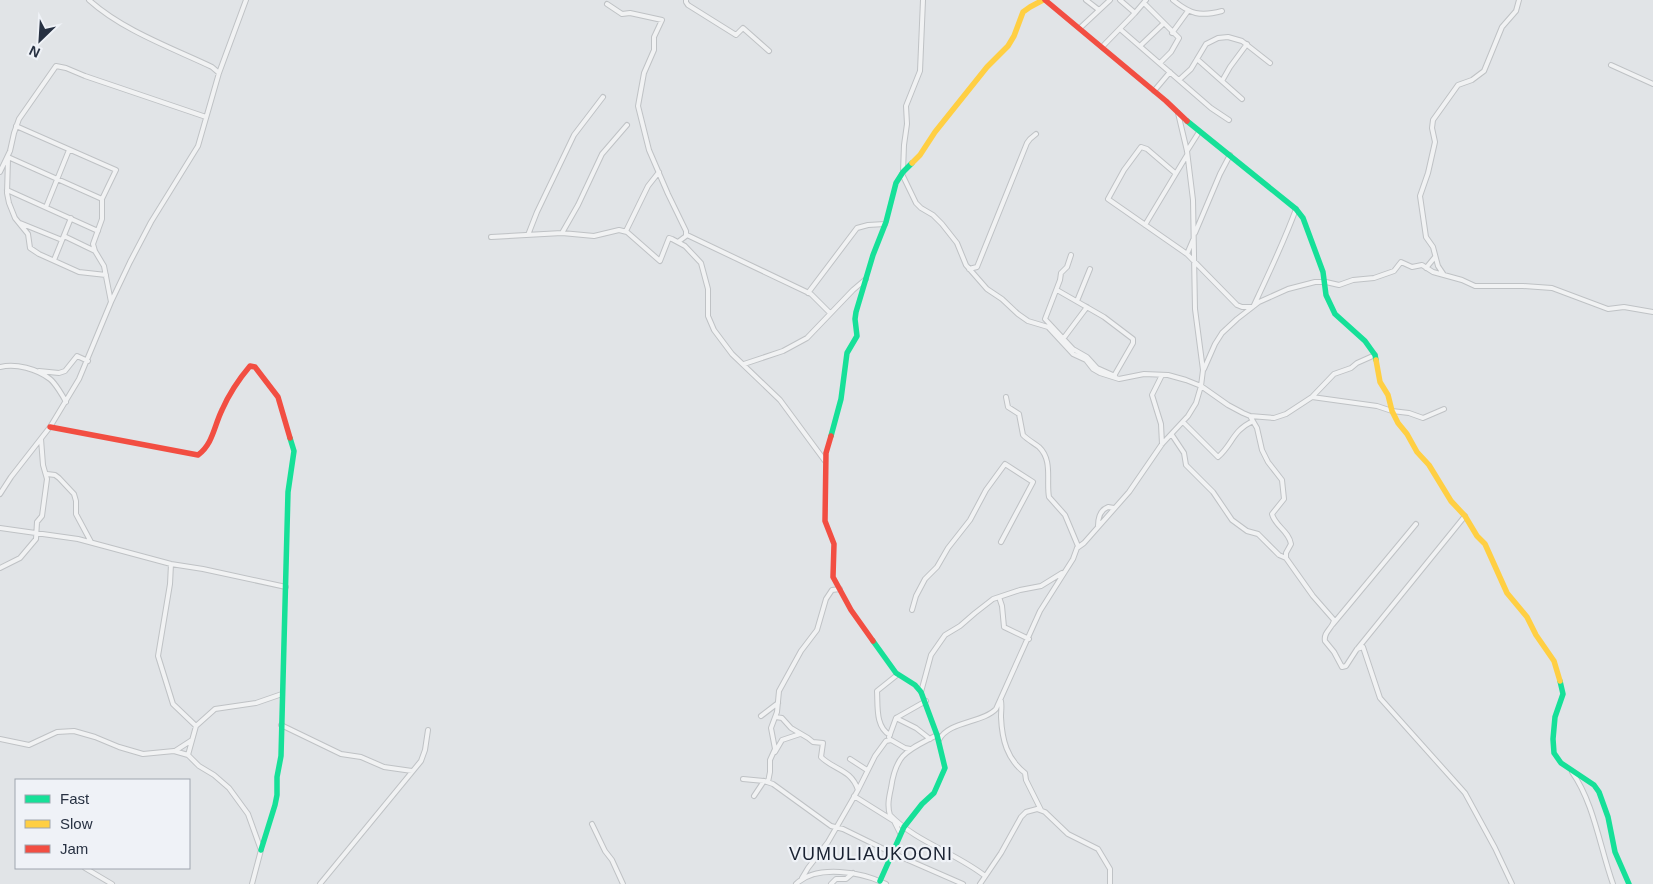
<svg xmlns="http://www.w3.org/2000/svg" width="1653" height="884" font-family="Helvetica,sans-serif">
<style>
.lines{fill:none;stroke-linecap:round;stroke-linejoin:round}
.street-casing{stroke:#bfc2c5;stroke-width:6}
.street{stroke:#f1f2f3;stroke-width:4}
.fast{stroke:#16e098;stroke-width:5.5}
.slow{stroke:#ffcf43;stroke-width:5.5}
.jam{stroke:#f24e42;stroke-width:5.5}
.labels{text-anchor:middle;stroke-width:4.5;stroke-linejoin:round;paint-order:stroke}
.quarter-label{font-size:18px;letter-spacing:1px;fill:#1a2232;stroke:#eff2f7}
</style>
<rect width="100%" height="100%" fill="#e1e4e7"/>
<g class="lines">
<!-- street casing -->
<g class="street-casing">
<path id="street" d="M89 0C122 30 172 48 212 67L219 73
M686 0V2L688 5 736 35 743 28 769 51
M1086 0 1099 10
M1120 0 1135 13
M1173 0C1190 14 1200 17 1222 11
M1144 3 1179 38 1171 52 1160 63
M607 4 622 14 630 13 662 20 654 37V50L644 73 638 106 649 150 668 194 686 231V236L678 242
M1080 28 1110 0
M1120 29 1211 108 1229 120
M1172 33 1188 11
M1140 46 1163 24
M1102 47 1135 13 1146 0
M1197 59 1242 99
M1611 65 1653 84
M1179 80 1191 69 1206 44 1218 38 1228 37 1242 41 1270 63
M1222 81 1230 67 1247 44
M1154 91 1170 72
M16 126 116 170 102 199V219L93 244 95 251 104 266 111 302
M1187 151 1199 132
M8 157 102 199
M8 159 7 193 9 203 15 218 28 234 30 248 39 254 79 272 106 275
M0 172 10 151 14 133 19 119 56 66 66 68 85 76 206 117
M903 172 904 145 907 124 906 106 920 71 923 0
M1175 173 1147 149 1141 147 1124 170 1108 199 1187 254 1237 305 1242 307H1252
M902 174 916 203 921 208 933 215 942 224 957 243 966 265 987 289 1002 299 1018 314 1028 321 1048 327 1073 354 1086 360 1093 369 1100 373 1119 379 1144 374 1168 375 1186 380 1201 386 1228 405 1243 413 1250 416 1274 418 1286 414 1312 397 1334 374 1351 368 1357 363 1375 355
M7 190 98 231
M46 207 69 150
M20 223 62 240
M1145 225 1187 155
M626 231 648 186 659 172
M562 233 578 205 602 154 627 125
M1195 233 1220 174 1230 155
M528 235 537 212 574 135 603 97
M687 235 811 294 830 313
M64 236 95 251
M491 237 562 233 594 236 619 230 627 232 660 261 669 238 672 239 685 246 701 263 708 289V316L714 330 732 354 780 400 825 461
M1187 254 1193 240
M1071 255 1067 267 1061 273 1060 280 1045 319 1073 349 1087 357 1097 368 1115 376
M54 260 71 218
M1426 268 1435 257
M969 269 977 267 1027 143 1030 139 1036 134
M1444 275 1438 266 1433 247 1426 237 1420 196 1428 173 1435 142 1432 128 1433 120 1458 85 1472 80 1484 71 1502 27 1516 11 1519 0
M1057 290 1104 317 1133 339V343L1114 376
M808 293 857 228 868 225 885 224
M1077 301 1090 269
M1254 305C1269 273 1284 242 1296 209
M1063 339 1087 307
M744 364 783 351 807 338 853 290 866 279
M0 367C16 363 37 369 50 379 55 383 63 396 66 402
M1204 369 1215 344 1222 333 1237 319 1259 302 1288 289 1315 282H1326L1339 285 1353 280 1374 278 1394 271 1401 262 1412 267 1422 265 1433 272 1462 280 1475 286H1523L1552 288 1608 309 1624 307 1653 312
M39 371 59 373 65 371 77 356 88 361
M1162 375 1152 395 1161 424 1162 444
M1006 397 1008 407 1019 414 1023 435C1028 440 1034 443 1039 447 1053 460 1046 481 1049 497L1065 515 1078 546
M1312 397 1377 406 1392 411 1409 413 1423 418 1444 409
M1250 416 1257 428 1262 450 1268 462 1282 480 1284 499 1272 514C1275 526 1289 531 1291 544L1286 553V558L1313 596 1334 620C1333 628 1323 632 1325 641L1334 652 1342 667 1346 666 1357 649 1363 647 1380 698 1465 793 1495 848 1512 884
M1183 422 1218 457C1233 444 1232 431 1253 421
M1172 435 1184 453 1186 465 1213 492 1232 520 1247 531 1258 534 1279 555 1286 558
M47 474 55 475 59 478 74 494 76 501V514L91 542
M0 494 11 477 50 427 79 379 111 302 130 262 151 222 198 146 219 73 246 0
M1098 526C1098 519 1100 510 1108 507L1114 508
M0 528 78 539 171 564 203 569 286 587
M171 564 170 584 158 656 173 704 196 726 188 755
M0 568 20 558 36 539 37 522 42 516 47 479 43 465 41 439
M999 597 1002 606 1004 627 1029 639
M912 610 916 596 925 579 937 567 948 548 970 520 986 490 1005 464 1033 482 1001 542
M1333 624 1416 524
M1358 648 1465 516
M921 692 931 655 945 635 960 626 975 613 993 599 1020 590 1041 586 1062 573
M1001 701C1002 706 1001 711 1001 717 1002 740 1007 759 1025 773L1026 780 1041 810
M761 716 778 703
M776 717 782 718 791 728 808 738 813 742 823 743 821 757C834 770 851 769 858 790
M896 718 916 728 930 739
M281 725 341 754 361 757 384 767 412 771
M196 726 215 709 256 703 282 694
M890 735C875 727 878 705 877 691L897 675
M937 735C909 750 896 752 891 788 889 797 887 806 890 815 916 842 956 853 985 876
M889 737 896 718 926 701
M0 739 29 745 57 732 74 731 95 737 119 747 143 754 174 751 188 755 199 766 214 775 229 788 248 814 261 850 252 884
M939 740C948 721 983 723 996 709L1040 611 1073 559 1077 548 1084 543 1129 492 1162 444 1188 416 1196 403 1201 386 1203 370 1195 309 1193 200 1187 151 1178 113
M175 751 192 740
M775 752 782 740 800 734
M850 759 867 770
M1572 772C1594 803 1600 848 1613 884
M743 779 764 781 773 784 831 826 843 829 892 853 963 884
M768 782 770 772V760L775 749 771 728 777 712 779 691 801 651 817 630 826 599 832 590 840 589
M754 796 764 781
M854 796 894 821 900 833
M592 824 605 851 612 860 623 884
M85 868 112 884
M802 878 808 868 828 842 858 790 875 756 886 741 891 740 905 748 910 749
M320 884 421 761 425 750 428 730
M796 884C817 864 862 872 886 884
M831 884 836 879H846L853 873
M980 884 1001 853 1021 817 1026 812 1037 809 1045 812 1068 834 1098 849 1110 869V884"/>
</g>
<!-- street -->
<use href="#street" class="street"/>
<!-- fast -->
<path class="fast" d="M1187 121 1296 209 1303 218 1323 272 1326 295 1335 314 1365 341 1375 355 1376 360
M831 436 841 399 847 353 857 336 855 319 856 312 873 255 886 222 896 183 903 172 912 163
M873 641 896 673 915 685 921 692 937 735 945 768 934 793 922 804 904 827 880 881
M1560 681 1563 694 1555 717 1553 739 1554 753 1561 763 1594 785 1599 792 1608 817 1615 852 1629 884
M261 850 275 805 277 795V777L281 756 288 492 294 451 290 438"/>
<!-- slow -->
<path class="slow" d="M912 163 920 155 935 132 987 67 1008 46 1014 36 1023 12 1030 7 1043 0
M1376 360 1380 382 1388 395 1392 411 1398 423 1407 434 1417 452 1429 465 1451 501 1465 516 1477 536 1485 544 1507 593 1527 617 1536 635 1554 661 1560 681"/>
<!-- jam -->
<path class="jam" d="M1045 0 1166 101 1187 121
M50 427 198 455C213 444 214 426 222 410 229 394 239 379 250 366L255 367 278 397 290 438
M831 436 826 453 825 521 834 544 833 577 851 610 873 641"/>
</g>
<g class="labels">
<!-- quarter labels -->
<g class="quarter-label">
<text x="871" y="860">VUMULIAUKOONI</text>
</g>
</g>
<!-- legend -->
<rect x="15" y="779" width="175" height="90" fill="#eff2f7" stroke="#9fa5af"/>
<rect x="25" y="795" width="25" height="8" fill="#16e098" stroke="#9fa5af"/>
<text x="60" y="804" font-size="15" fill="#273142">Fast</text>
<rect x="25" y="820" width="25" height="8" fill="#ffcf43" stroke="#9fa5af"/>
<text x="60" y="829" font-size="15" fill="#273142">Slow</text>
<rect x="25" y="845" width="25" height="8" fill="#f24e42" stroke="#9fa5af"/>
<text x="60" y="854" font-size="15" fill="#273142">Jam</text>
<!-- north arrow -->
<g transform="translate(40 40) rotate(205)" stroke="#eff2f7" stroke-width="4" paint-order="stroke">
<path d="M0-4L9 19L0 12L-9 19Z" fill="#273142"/>
<text y="-8" font-size="14" font-weight="bold" text-anchor="middle" fill="#273142">N</text>
</g>
</svg>
